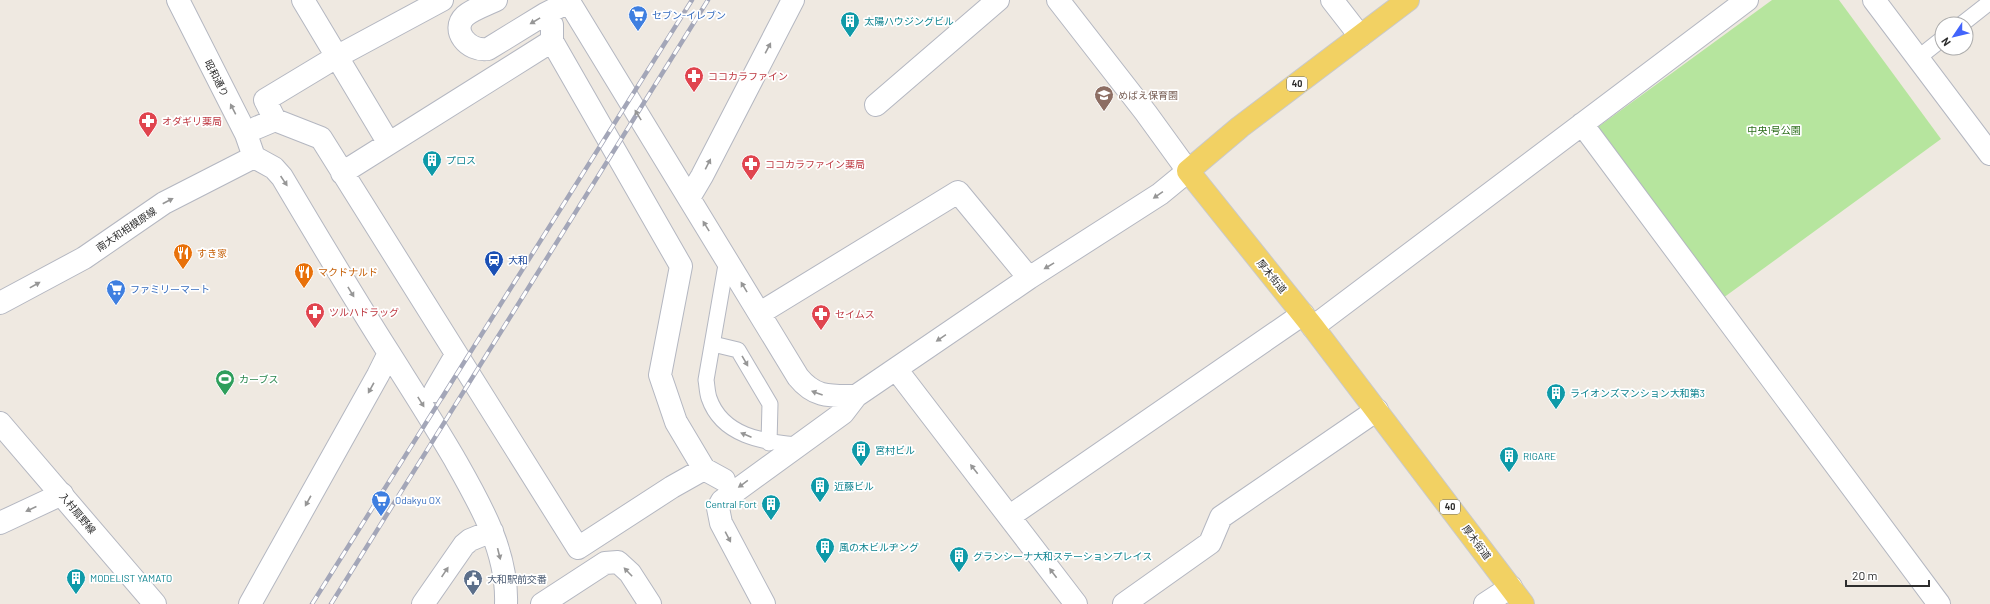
<svg xmlns="http://www.w3.org/2000/svg" width="1990" height="604" font-family="Barlow,'Noto Sans JP',sans-serif">
<style>
.green{fill:#b6e59e}
.lines{fill:none;stroke-linecap:round;stroke-linejoin:round}
.lane-casing{stroke:#b4b7c1;stroke-width:17}
.street-casing{stroke:#b4b7c1;stroke-width:24}
.secondary-casing{stroke:#b4b7c1;stroke-width:24}
.primary-casing{stroke:#c9c9c9;stroke-width:24}
.lane{stroke:#fff;stroke-width:15}
.street{stroke:#fff;stroke-width:22}
.secondary{stroke:#fff;stroke-width:22}
.primary{stroke:#f2d163;stroke-width:22}
.rail-casing{stroke:#a3a6b8;stroke-width:4.5}
.rail{stroke:#fff;stroke-width:3;stroke-dasharray:9;stroke-linecap:butt}
.oneway{fill:#969696}
.labels{text-anchor:middle;stroke-width:3.5;stroke-linejoin:round;paint-order:stroke}
.shield{fill:#fff;stroke:#6d6d6d;stroke-width:1}
.shield-label{font-size:9px;font-weight:bold;fill:#2e2e2e}
.shop-label{font-size:10px;fill:#366cbe;stroke:#fff;text-anchor:start}
.culture-label{font-size:10px;fill:#0d838f;stroke:#fff;text-anchor:start}
.health-label{font-size:10px;fill:#be3a42;stroke:#fff;text-anchor:start}
.street-label{font-size:10px;fill:#2e2e2e;stroke:#fff}
.education-label{font-size:10px;fill:#785e54;stroke:#fff;text-anchor:start}
.park-label{font-size:10px;fill:#2c6e1b;stroke:#fff}
.food-label{font-size:10px;fill:#c56008;stroke:#fff;text-anchor:start}
.transit-label{font-size:10px;fill:#164399;stroke:#fff;text-anchor:start}
.leisure-label{font-size:10px;fill:#27864d;stroke:#fff;text-anchor:start}
.service-label{font-size:10px;fill:#4e5e75;stroke:#fff;text-anchor:start}
</style>
<rect width="100%" height="100%" fill="#efe9e1"/>
<!-- green -->
<path class="green" d="M1772 0H1839L1941 139 1723 298 1598 127Z"/>
<g class="lines">
<!-- lane casing -->
<g class="lane-casing">
<path id="lane" d="M1962 24 1990 2
M1918 58 1942 39
M727 259 706 380C707 385 707 392 709 398 722 436 763 442 797 445
M713 344 738 350 770 404 769 443"/>
</g>
<!-- street casing -->
<g class="street-casing">
<path id="street" d="M178 0 246 134 254 157
M303 0 388 142
M496 0C486 5 473 9 465 16 450 30 468 52 488 49L545 14 569 2
M568 0 798 377C815 398 830 396 856 396
M1332 0 1360 36
M1874 0 1990 154
M552 25V41L681 266 660 375 676 422 704 469 724 480
M876 105 998 0
M275 120 265 100 338 56 442 0
M1582 124 1939 604
M256 128 275 120 321 138 578 548 672 487 704 469
M254 157 274 168 282 177C317 236 352 295 389 353 411 388 433 422 454 458 479 502 508 551 506 604
M342 173 552 41
M689 198 702 176 793 0
M0 303 84 258 164 203 254 157
M760 313 958 192 1029 278
M1313 327 1747 0
M896 369 1076 604
M435 391 456 355
M1010 516 1303 314
M0 523 62 494
M250 604 378 375 389 353
M423 604 464 545 470 540 492 531
M542 604 605 563 618 562 630 573 650 604
M764 604 721 523 718 508 722 501 843 413 856 396 1029 278 1160 194 1188 171
M1124 604 1210 543 1221 517 1377 410
M1485 604 1511 587"/>
</g>
<!-- secondary casing -->
<g class="secondary-casing">
<path id="secondary" d="M1058 0 1146 113 1188 171
M0 423 155 604"/>
</g>
<!-- primary casing -->
<g class="primary-casing">
<path id="primary" d="M1408 0 1240 127 1188 171 1313 327 1523 604"/>
</g>
<!-- lane -->
<use href="#lane" class="lane"/>
<!-- street -->
<use href="#street" class="street"/>
<!-- secondary -->
<use href="#secondary" class="secondary"/>
<!-- primary -->
<use href="#primary" class="primary"/>
<!-- rail casing -->
<g class="rail-casing">
<path id="rail" d="M312 604 692 0
M331 604 708 0"/>
</g>
<!-- rail -->
<use href="#rail" class="rail"/>
</g>
<!-- one-way arrows -->
<defs><path id="oneway-solid" d="M-6-.8H1V-3.2L6.5 0L1 3.2V.8H-6Z"/></defs>
<g class="oneway">
<use href="#oneway-solid" transform="translate(535 21) rotate(149)"/>
<use href="#oneway-solid" transform="translate(768 48) rotate(-62)"/>
<use href="#oneway-solid" transform="translate(233 109) rotate(-117)"/>
<use href="#oneway-solid" transform="translate(638 115) rotate(-122)"/>
<use href="#oneway-solid" transform="translate(708 164) rotate(-63)"/>
<use href="#oneway-solid" transform="translate(284 181) rotate(56)"/>
<use href="#oneway-solid" transform="translate(1158 195) rotate(145)"/>
<use href="#oneway-solid" transform="translate(168 201) rotate(-28)"/>
<use href="#oneway-solid" transform="translate(706 226) rotate(-122)"/>
<use href="#oneway-solid" transform="translate(1049 266) rotate(149)"/>
<use href="#oneway-solid" transform="translate(35 285) rotate(-29)"/>
<use href="#oneway-solid" transform="translate(744 287) rotate(-121)"/>
<use href="#oneway-solid" transform="translate(351 292) rotate(59)"/>
<use href="#oneway-solid" transform="translate(941 338) rotate(146)"/>
<use href="#oneway-solid" transform="translate(745 361) rotate(60)"/>
<use href="#oneway-solid" transform="translate(371 388) rotate(119)"/>
<use href="#oneway-solid" transform="translate(817 393) rotate(-160)"/>
<use href="#oneway-solid" transform="translate(421 402) rotate(58)"/>
<use href="#oneway-solid" transform="translate(746 435) rotate(-157)"/>
<use href="#oneway-solid" transform="translate(974 469) rotate(-128)"/>
<use href="#oneway-solid" transform="translate(743 484) rotate(144)"/>
<use href="#oneway-solid" transform="translate(308 501) rotate(119)"/>
<use href="#oneway-solid" transform="translate(31 509) rotate(155)"/>
<use href="#oneway-solid" transform="translate(728 537) rotate(62)"/>
<use href="#oneway-solid" transform="translate(499 554) rotate(76)"/>
<use href="#oneway-solid" transform="translate(445 572) rotate(-56)"/>
<use href="#oneway-solid" transform="translate(628 572) rotate(-134)"/>
<use href="#oneway-solid" transform="translate(1053 573) rotate(-127)"/>
</g>
<!-- icons -->
<defs>
<g id="supermarket-pin" transform="scale(1)"><path d="M0 17L-7.5 6A9.5 9.5 0 1 1 7.5 6Z" fill="#3f7fe0" stroke="#fff"/><path d="M-6-5.5h2.5l.6 2H6L4.5 2H-2.5L-4.4-4H-6ZM-1.5 3.2a1.3 1.3 0 1 0 .1 0ZM3 3.2a1.3 1.3 0 1 0 .1 0Z" fill="#fff"/></g>
<g id="building-pin" transform="scale(1)"><path d="M0 17L-7.5 6A9.5 9.5 0 1 1 7.5 6Z" fill="#0f9aa8" stroke="#fff"/><path d="M-4-6H4V6H1V3H-1V6H-4ZM-2.5-4.3h1.7v1.8h-1.7ZM.8-4.3h1.7v1.8H.8ZM-2.5-1h1.7V.8h-1.7ZM.8-1h1.7V.8H.8Z" fill="#fff"/></g>
<g id="pharmacy-pin" transform="scale(1)"><path d="M0 17L-7.5 6A9.5 9.5 0 1 1 7.5 6Z" fill="#e0444e" stroke="#fff"/><path d="M-2-6h4v4h4v4h-4v4h-4v-4h-4v-4h4Z" fill="#fff"/></g>
<g id="school-pin" transform="scale(1)"><path d="M0 17L-7.5 6A9.5 9.5 0 1 1 7.5 6Z" fill="#8d6e63" stroke="#fff"/><path d="M0-5L7-2L0 1L-7-2ZM-4 1L0 2.5L4 1V4Q0 6-4 4Z" fill="#fff"/></g>
<g id="restaurant-pin" transform="scale(1)"><path d="M0 17L-7.5 6A9.5 9.5 0 1 1 7.5 6Z" fill="#e8710a" stroke="#fff"/><path d="M-5-6h1v4h1v-4h1v4h1v-4h1v5L-1.5 .5V6h-2V.5L-5-1ZM5-6V6H3V1.5H1.5Q1.5-4 5-6Z" fill="#fff"/></g>
<g id="station-pin" transform="scale(1)"><path d="M0 17L-7.5 6A9.5 9.5 0 1 1 7.5 6Z" fill="#1a4fb4" stroke="#fff"/><path d="M-3-6H3Q5-6 5-4V2Q5 4 3 4L4.5 6H3L1.5 4h-3L-3 6H-4.5L-3 4Q-5 4-5 2V-4Q-5-6-3-6ZM-3.5-4v3h7v-3ZM-3.5 1v1.5H-2V1ZM2 1v1.5H3.5V1Z" fill="#fff"/></g>
<g id="stadium-pin" transform="scale(1)"><path d="M0 17L-7.5 6A9.5 9.5 0 1 1 7.5 6Z" fill="#2e9e5b" stroke="#fff"/><path d="M0-5a6.5 5 0 1 0 0 10a6.5 5 0 1 0 0-10ZM-3.5-1.8h7v3.6h-7Z" fill="#fff"/></g>
<g id="civic-pin" transform="scale(1)"><path d="M0 17L-7.5 6A9.5 9.5 0 1 1 7.5 6Z" fill="#5c6f8a" stroke="#fff"/><path d="M-.6-6.5H3V-4.5H.6V-3L4-1V1h2V6H-6V1h2V-1L-.6-3ZM-1.2 2.5V6h2.4V2.5Z" fill="#fff"/></g>
</defs>
<g fill-rule="evenodd">
<use href="#supermarket-pin" x="638" y="15"/>
<use href="#building-pin" x="850" y="21"/>
<use href="#pharmacy-pin" x="694" y="76"/>
<use href="#school-pin" x="1104" y="95"/>
<use href="#pharmacy-pin" x="148" y="121"/>
<use href="#building-pin" x="432" y="160"/>
<use href="#pharmacy-pin" x="751" y="164"/>
<use href="#restaurant-pin" x="183" y="253"/>
<use href="#station-pin" x="494" y="260"/>
<use href="#restaurant-pin" x="304" y="272"/>
<use href="#supermarket-pin" x="116" y="289"/>
<use href="#pharmacy-pin" x="315" y="312"/>
<use href="#pharmacy-pin" x="821" y="314"/>
<use href="#stadium-pin" x="225" y="379"/>
<use href="#building-pin" x="1556" y="393"/>
<use href="#building-pin" x="861" y="450"/>
<use href="#building-pin" x="1509" y="456"/>
<use href="#building-pin" x="820" y="486"/>
<use href="#supermarket-pin" x="381" y="500"/>
<use href="#building-pin" x="771" y="504"/>
<use href="#building-pin" x="825" y="547"/>
<use href="#building-pin" x="959" y="556"/>
<use href="#building-pin" x="76" y="578"/>
<use href="#civic-pin" x="473" y="579"/>
</g>
<g class="labels">
<!-- shield labels -->
<g class="shield">
<rect x="1287" y="77" width="20" height="14" rx="3"/>
<rect x="1440" y="500" width="20" height="14" rx="3"/>
</g>
<g class="shield-label">
<text x="1297" y="87">40</text>
<text x="1450" y="510">40</text>
</g>
<!-- shop labels -->
<g class="shop-label">
<text x="652" y="19">セブン-イレブン</text>
<text x="130" y="293">ファミリーマート</text>
<text x="395" y="504">Odakyu OX</text>
</g>
<!-- culture labels -->
<g class="culture-label">
<text x="864" y="25">太陽ハウジングビル</text>
<text x="446" y="164">プロス</text>
<text x="1570" y="397">ライオンズマンション大和第3</text>
<text x="875" y="454">宮村ビル</text>
<text x="1523" y="460">RIGARE</text>
<text x="834" y="490">近藤ビル</text>
<text x="757" y="508" text-anchor="end">Central Fort</text>
<text x="839" y="551">風の木ビルヂング</text>
<text x="973" y="560">グランシーナ大和ステーションプレイス</text>
<text x="90" y="582">MODELIST YAMATO</text>
</g>
<!-- health labels -->
<g class="health-label">
<text x="708" y="80">ココカラファイン</text>
<text x="162" y="125">オダギリ薬局</text>
<text x="765" y="168">ココカラファイン薬局</text>
<text x="329" y="316">ツルハドラッグ</text>
<text x="835" y="318">セイムス</text>
</g>
<!-- street labels -->
<g class="street-label">
<text transform="translate(217 78) rotate(63)" y="4">昭和通り</text>
<text transform="translate(126 229) rotate(-34)" y="4">南大和相模原線</text>
<text transform="translate(1272 276) rotate(51)" y="4">厚木街道</text>
<text transform="translate(78 513) rotate(50)" y="4">入村扇野線</text>
<text transform="translate(1477 542) rotate(53)" y="4">厚木街道</text>
</g>
<!-- education labels -->
<g class="education-label">
<text x="1118" y="99">めばえ保育園</text>
</g>
<!-- park labels -->
<g class="park-label">
<text x="1774" y="134">中央1号公園</text>
</g>
<!-- food labels -->
<g class="food-label">
<text x="197" y="257">すき家</text>
<text x="318" y="276">マクドナルド</text>
</g>
<!-- transit labels -->
<g class="transit-label">
<text x="508" y="264">大和</text>
</g>
<!-- leisure labels -->
<g class="leisure-label">
<text x="239" y="383">カーブス</text>
</g>
<!-- service labels -->
<g class="service-label">
<text x="487" y="583">大和駅前交番</text>
</g>
</g>
<!-- north arrow -->
<g transform="translate(1954 36) rotate(235)"><circle r="19" fill="#ffffff" stroke="#ababab"/>
<path d="M0-3L7 15L0 10L-7 15Z" fill="#4264fb"/>
<text y="-6" font-size="11" font-weight="bold" text-anchor="middle" fill="#2e2e2e">N</text>
</g>
<!-- scale -->
<path d="M1846 580v6h83v-6" fill="none" stroke="#2e2e2e" stroke-width="2"/>
<text x="1852" y="580" font-size="12" fill="#2e2e2e" stroke="#ffffff" stroke-width="3" paint-order="stroke">20 m</text>
</svg>
